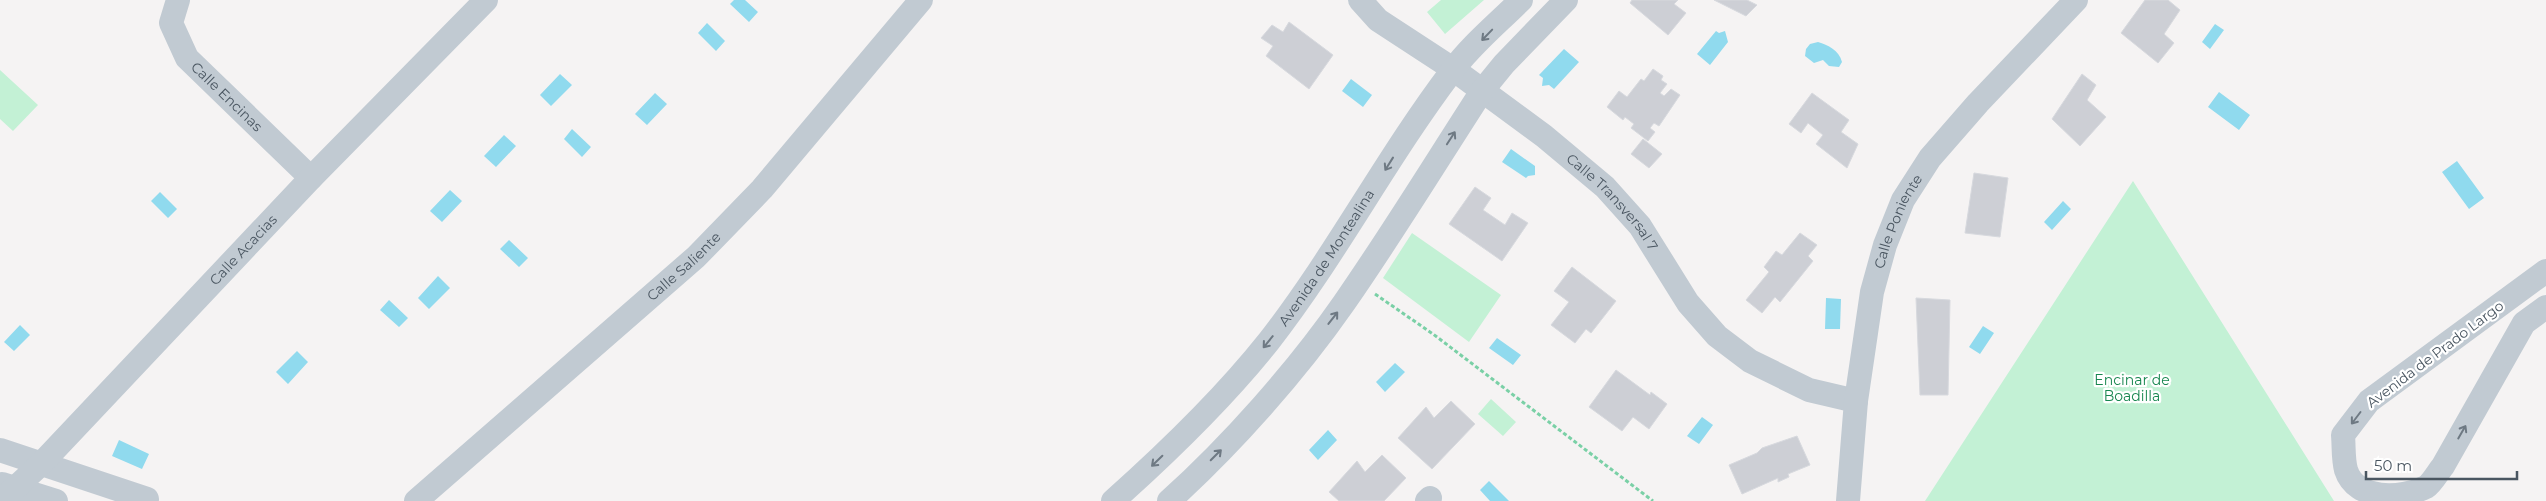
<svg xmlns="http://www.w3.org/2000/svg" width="2546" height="501" font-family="Montserrat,sans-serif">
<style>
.green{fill:#c3f1d5}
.water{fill:#90daee}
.building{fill:#cdcfd5;stroke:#d7d9de}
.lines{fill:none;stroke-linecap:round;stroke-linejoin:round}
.path{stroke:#7ad0a6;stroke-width:3;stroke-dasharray:4 2.5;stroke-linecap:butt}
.minor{stroke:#c1cad2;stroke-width:24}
.oneway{stroke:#6e7983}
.labels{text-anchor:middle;stroke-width:4.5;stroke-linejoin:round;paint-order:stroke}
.street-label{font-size:14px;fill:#4a5661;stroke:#fff}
.park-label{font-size:14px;fill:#17864f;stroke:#fff}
</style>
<rect width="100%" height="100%" fill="#f5f3f3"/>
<!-- green -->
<path class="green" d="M1441 0H1484L1445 34 1427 12Z
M0 70 38 105 13 131 0 119Z
M2133 181 2334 501H1925Z
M1412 233 1501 295 1469 342 1383 278Z
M1491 399 1516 422 1503 436 1478 414Z"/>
<!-- water -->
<path class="water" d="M734 0H745L758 12 749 22 730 4Z
M707 23 725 41 716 51 698 33Z
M2215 24 2224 30 2210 49 2202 42Z
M1716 31 1719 33 1725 31 1728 42 1710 65 1697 54Z
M1818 42C1828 45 1839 50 1842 62L1839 67 1829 66 1823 60 1814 63 1805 56 1806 49 1810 44Z
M1564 49 1579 62 1554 89 1549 85 1542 86 1543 78 1539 75Z
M560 74 572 85 551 106 540 95Z
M1351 79 1372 95 1363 107 1342 91Z
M2219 92 2250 115 2239 130 2208 107Z
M655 93 667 104 647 125 635 114Z
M572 129 591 147 582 157 564 139Z
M504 135 516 146 496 167 484 156Z
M1511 149 1535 166V175L1528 176 1526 178 1502 162Z
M2457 161 2484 198 2469 209 2442 172Z
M450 190 462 201 442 222 430 211Z
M160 192 177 209 168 218 151 201Z
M2063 201 2071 209 2052 230 2044 222Z
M509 240 528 258 519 267 500 249Z
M438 276 450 288 429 309 418 298Z
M1826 298 1841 299 1840 329H1825Z
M389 300 408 318 399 327 380 310Z
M20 325 30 335 14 351 4 342Z
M1983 326 1994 333 1980 354 1969 347Z
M1497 338 1521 355 1513 365 1489 348Z
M297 351 308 362 288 384 276 372Z
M1395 363 1405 372 1385 392 1376 382Z
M1702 417 1713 425 1699 444 1687 436Z
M1328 430 1337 440 1318 460 1309 450Z
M119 440 149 454 142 469 112 456Z
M1489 481 1509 501H1490L1480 490Z"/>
<!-- building -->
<path class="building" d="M1632 0H1678L1674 4 1686 13 1668 35 1630 3Z
M1714 0H1747L1757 5 1746 16Z
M2145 0H2168L2180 10 2164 34 2174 43 2158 63 2121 33Z
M1289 22 1333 55 1309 89 1266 56 1273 46 1261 38 1272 25 1283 32Z
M1653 69 1663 76 1661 80 1667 84 1660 93 1664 96 1671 89 1680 95 1659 126 1654 123 1650 128 1655 132 1648 141 1631 128 1634 124 1625 117 1623 120 1607 107 1619 91 1627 97 1641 79 1644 81Z
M2082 74 2096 85 2087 100 2106 117 2080 146 2052 119Z
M1812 93 1849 120 1841 132 1858 144 1847 168 1816 144 1823 135 1808 123 1801 133 1789 124Z
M1643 139 1662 154 1649 168 1631 154Z
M1974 173 2008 178 2000 237 1965 233Z
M1475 187 1491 198 1483 210 1505 225 1512 213 1528 223 1502 261 1449 224Z
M1800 233 1817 245 1808 256 1813 261 1780 302 1775 297 1762 313 1746 300 1769 272 1764 267 1776 251 1782 255Z
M1572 267 1616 301 1591 333 1586 329 1575 343 1551 325 1569 302 1554 291Z
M1916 298 1950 300 1948 395H1920Z
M1616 370 1650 395 1651 392 1667 404 1649 429 1633 417 1622 431 1589 407Z
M1451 401 1475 424 1432 469 1398 438 1426 407 1434 418Z
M1797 436 1810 465 1788 474 1789 477 1778 482V478L1742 494 1729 465 1757 453 1762 448Z
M1382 455 1406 478 1384 501H1339L1329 492 1357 461 1365 472Z"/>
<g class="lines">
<!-- path -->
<path class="path" d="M1375 294 1433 334 1653 501"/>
<!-- minor -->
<g class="minor">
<path id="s1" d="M178 0 171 23 187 58 311 178"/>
<path id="s2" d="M1360 0 1378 20 1453 69 1544 136 1605 187 1640 226 1688 303 1717 336 1750 361 1809 390 1856 401"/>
<path d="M2546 271 2369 401 2343 435C2344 447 2343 459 2346 470 2356 501 2401 499 2426 487 2432 483 2438 472 2443 466L2524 323 2546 307"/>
<path d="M0 450 147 499"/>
<path d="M2 484 56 501"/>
<path id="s3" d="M1 501 41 464 311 178 486 0"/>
<path id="s4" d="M416 501 696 257 762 189 921 0"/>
<path id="s5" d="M1113 501C1169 451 1223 399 1269 341 1336 255 1386 158 1452 71 1471 45 1498 23 1521 0"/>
<path d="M1169 501C1231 445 1296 372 1344 303 1392 234 1436 162 1482 91L1504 64 1566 0"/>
<path d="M1427 501 1430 498"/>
<path id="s6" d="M1848 501 1856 401 1872 292 1885 245 1903 200 1930 158 1978 103 2076 0"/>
</g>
</g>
<!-- one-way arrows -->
<defs><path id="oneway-shaft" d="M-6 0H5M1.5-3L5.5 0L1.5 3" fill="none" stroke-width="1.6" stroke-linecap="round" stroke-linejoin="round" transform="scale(1.25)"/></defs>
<g class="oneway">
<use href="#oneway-shaft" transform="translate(1487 35) rotate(134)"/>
<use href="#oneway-shaft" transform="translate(1451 138) rotate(-57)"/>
<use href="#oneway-shaft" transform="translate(1389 164) rotate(122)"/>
<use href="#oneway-shaft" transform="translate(1333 318) rotate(-52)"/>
<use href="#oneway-shaft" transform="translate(1268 342) rotate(129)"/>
<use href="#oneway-shaft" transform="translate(2356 418) rotate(127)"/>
<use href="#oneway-shaft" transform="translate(2462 432) rotate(-60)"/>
<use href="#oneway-shaft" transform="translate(1216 455) rotate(-45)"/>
<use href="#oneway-shaft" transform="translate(1157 461) rotate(136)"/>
</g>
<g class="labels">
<!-- street labels -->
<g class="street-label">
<text dy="5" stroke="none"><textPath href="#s1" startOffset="118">Calle Encinas</textPath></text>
<text dy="5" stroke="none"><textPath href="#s2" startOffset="325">Calle Transversal 7</textPath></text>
<text dy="5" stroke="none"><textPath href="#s6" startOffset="286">Calle Poniente</textPath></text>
<text dy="5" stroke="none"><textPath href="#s3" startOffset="349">Calle Acacias</textPath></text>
<text dy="5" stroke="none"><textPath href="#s5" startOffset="325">Avenida de Montealina</textPath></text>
<text dy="5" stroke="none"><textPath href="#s4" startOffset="356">Calle Saliente</textPath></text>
<text transform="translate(2435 354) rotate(-37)" y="5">Avenida de Prado Largo</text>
</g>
<!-- park labels -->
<g class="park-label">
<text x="2132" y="385">Encinar de<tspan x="2132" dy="16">Boadilla</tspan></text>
</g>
</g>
<!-- scale -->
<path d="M2366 471v8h151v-8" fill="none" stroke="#4a5661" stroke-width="2.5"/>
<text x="2374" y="471" font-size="15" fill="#4a5661" stroke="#ffffff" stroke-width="4" paint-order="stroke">50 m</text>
</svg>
